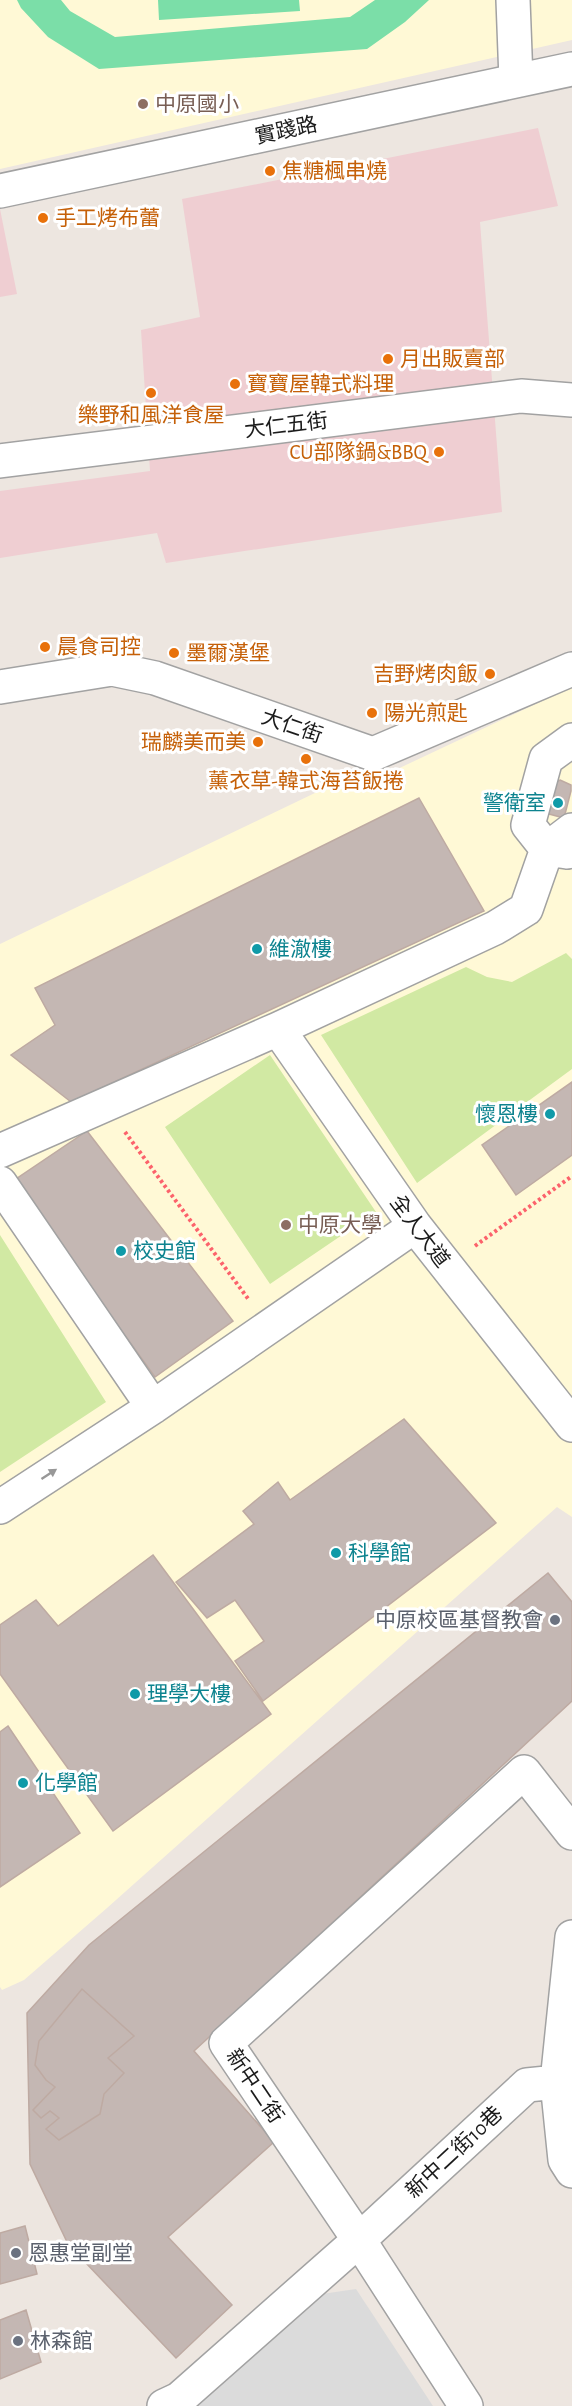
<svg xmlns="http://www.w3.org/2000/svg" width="572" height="2406" font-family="'Alegreya Sans','Noto Sans TC',sans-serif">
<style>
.commercial{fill:#efced2}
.education{fill:#fff9d6}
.grass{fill:#d1e9a3}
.pitch{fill:#7bdea8}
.parking{fill:#dbdbdb}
.building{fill:#c4b7b3;stroke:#beaaa2;stroke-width:1.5}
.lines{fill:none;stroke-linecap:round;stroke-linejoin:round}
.minor-casing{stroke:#a2a2a2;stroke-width:36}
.path{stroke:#fc626b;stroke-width:4;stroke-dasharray:3 3;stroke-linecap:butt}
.minor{stroke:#fff;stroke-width:33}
.oneway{fill:#989898}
.education-dot{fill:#8d6e63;stroke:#fff;stroke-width:2}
.food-dot{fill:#e8710a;stroke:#fff;stroke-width:2}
.culture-dot{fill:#0f9aa8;stroke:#fff;stroke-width:2}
.worship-dot{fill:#6b7280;stroke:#fff;stroke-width:2}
.labels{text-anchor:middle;stroke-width:6;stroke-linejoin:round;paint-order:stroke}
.education-label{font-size:21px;fill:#785e54;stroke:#fff;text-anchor:start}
.street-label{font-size:21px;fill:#1b1b1b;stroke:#fff}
.food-label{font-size:21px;fill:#c56008;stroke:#fff;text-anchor:start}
.culture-label{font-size:21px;fill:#0d838f;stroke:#fff;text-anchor:start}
.worship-label{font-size:21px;fill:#5b616d;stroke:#fff;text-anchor:start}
</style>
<rect width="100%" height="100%" fill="#ede6e0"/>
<!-- commercial -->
<path class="commercial" d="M538 128 558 206 480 222 502 512 166 563 157 533 0 558V491L150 471 141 330 200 317 182 199Z
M0 209 17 294 0 297Z"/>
<!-- education -->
<path class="education" d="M0 0H572V40L0 169Z
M572 687V1517L557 1507 107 1908 24 1980 2 1990 0 1987V944L367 768 391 772Z"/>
<!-- grass -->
<path class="grass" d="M566 953 572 959V1069L417 1183 321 1035 466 967 487 977 512 982Z
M270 1055 376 1212 270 1284 165 1127Z
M0 1235 106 1402 0 1472Z"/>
<!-- pitch -->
<path class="pitch" d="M17 0H61L70 11 115 37 350 17 375 0H429L405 22 367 49 99 69 48 37 21 8Z
M158 0H299L300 11 159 20Z"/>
<!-- parking -->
<path class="parking" d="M356 2289 433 2406H188L315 2295Z"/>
<!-- building -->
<path class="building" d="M560 780 571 785V791L564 818 545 813 554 783Z
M419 798 484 911 71 1102 11 1055 55 1025 35 988Z
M572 1082V1155L516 1195 482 1145Z
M87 1131 233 1321 155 1377 13 1181Z
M404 1419 496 1523 263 1701 235 1661 264 1641 235 1600 207 1618 176 1582 254 1524 243 1511 278 1482 290 1500Z
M153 1555 271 1714 113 1831 0 1674V1625L36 1600 58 1626Z
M548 1573 572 1602V1701L194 2051 274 2142 168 2237 232 2305 176 2358 68 2244 30 2164 27 2013 89 1945Z
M8 1726 80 1833 0 1887V1732Z
M82 1989 134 2036 108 2058 124 2073 104 2094 100 2114 59 2140 46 2129 59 2118 50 2111 41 2118 33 2110 55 2087 46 2080 35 2065 39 2041Z
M25 2226 37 2274 0 2284V2233Z
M26 2310 41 2362 0 2379V2320Z"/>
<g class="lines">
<!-- minor casing -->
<g class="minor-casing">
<path id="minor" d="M513 0 516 80
M0 191 572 69
M0 461 521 396 572 400
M0 687 112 669 155 678 373 754 572 669
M567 852 547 849 528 825 546 759 572 740
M278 1029 415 1226 572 1425
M0 1151 278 1029 495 928 526 909 547 849 572 830
M0 1183 153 1407
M0 1507 153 1407 415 1226
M572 1937 557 2082 565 2160 572 2171
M164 2406 179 2399 359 2240 527 2085 557 2082
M466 2406 359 2240 226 2043 524 1772 572 1833"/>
</g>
<!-- path -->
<path class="path" d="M125 1132 249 1300
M475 1246 572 1176"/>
<!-- minor -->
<use href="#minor" class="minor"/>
</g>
<!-- one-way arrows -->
<defs><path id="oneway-solid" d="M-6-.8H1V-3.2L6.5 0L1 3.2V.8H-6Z" transform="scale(1.5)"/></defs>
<use class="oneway" href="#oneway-solid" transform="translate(49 1474) rotate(-33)"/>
<!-- markers -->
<g class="education-dot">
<circle cx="143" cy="104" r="6"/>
<circle cx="286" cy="1225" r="6"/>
</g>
<g class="food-dot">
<circle cx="270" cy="171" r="6"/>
<circle cx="43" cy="218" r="6"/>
<circle cx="388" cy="359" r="6"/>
<circle cx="235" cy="384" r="6"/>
<circle cx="151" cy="393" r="6"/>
<circle cx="439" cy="452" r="6"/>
<circle cx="45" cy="647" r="6"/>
<circle cx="174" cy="653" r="6"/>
<circle cx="490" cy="674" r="6"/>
<circle cx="372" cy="713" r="6"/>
<circle cx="258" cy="742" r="6"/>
<circle cx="306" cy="759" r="6"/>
</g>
<g class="culture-dot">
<circle cx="558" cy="803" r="6"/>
<circle cx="257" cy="949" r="6"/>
<circle cx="550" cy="1114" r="6"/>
<circle cx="121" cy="1251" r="6"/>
<circle cx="336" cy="1553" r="6"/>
<circle cx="135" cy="1694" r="6"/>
<circle cx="23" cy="1783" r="6"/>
</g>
<g class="worship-dot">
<circle cx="555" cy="1620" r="6"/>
<circle cx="16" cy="2253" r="6"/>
<circle cx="18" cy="2341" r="6"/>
</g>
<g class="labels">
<!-- education labels -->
<g class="education-label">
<text x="155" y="111">中原國小</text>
<text x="298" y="1232">中原大學</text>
</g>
<!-- street labels -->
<g class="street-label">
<text transform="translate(286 130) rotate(-12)" y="7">實踐路</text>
<text transform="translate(286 425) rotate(-7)" y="7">大仁五街</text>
<text transform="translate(292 726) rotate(19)" y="7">大仁街</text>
<text transform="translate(420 1231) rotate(53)" y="7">全人大道</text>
<text transform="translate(255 2086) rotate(56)" y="7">新中二街</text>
<text transform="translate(454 2152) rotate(-43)" y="7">新中二街10巷</text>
</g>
<!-- food labels -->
<g class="food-label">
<text x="282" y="178">焦糖楓串燒</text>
<text x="55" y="225">手工烤布蕾</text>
<text x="400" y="366">月出販賣部</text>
<text x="247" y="391">寶寶屋韓式料理</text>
<text x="151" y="422" text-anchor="middle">樂野和風洋食屋</text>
<text x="427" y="459" text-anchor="end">CU部隊鍋&amp;BBQ</text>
<text x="57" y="654">晨食司控</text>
<text x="186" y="660">墨爾漢堡</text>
<text x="478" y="681" text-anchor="end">吉野烤肉飯</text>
<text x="384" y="720">陽光煎匙</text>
<text x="246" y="749" text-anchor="end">瑞麟美而美</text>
<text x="306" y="788" text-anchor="middle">薰衣草-韓式海苔飯捲</text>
</g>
<!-- culture labels -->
<g class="culture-label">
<text x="546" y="810" text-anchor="end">警衛室</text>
<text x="269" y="956">維澈樓</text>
<text x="538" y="1121" text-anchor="end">懷恩樓</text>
<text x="133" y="1258">校史館</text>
<text x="348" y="1560">科學館</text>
<text x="147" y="1701">理學大樓</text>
<text x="35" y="1790">化學館</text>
</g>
<!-- worship labels -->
<g class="worship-label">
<text x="543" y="1627" text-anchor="end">中原校區基督教會</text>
<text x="28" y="2260">恩惠堂副堂</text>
<text x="30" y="2348">林森館</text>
</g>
</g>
</svg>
